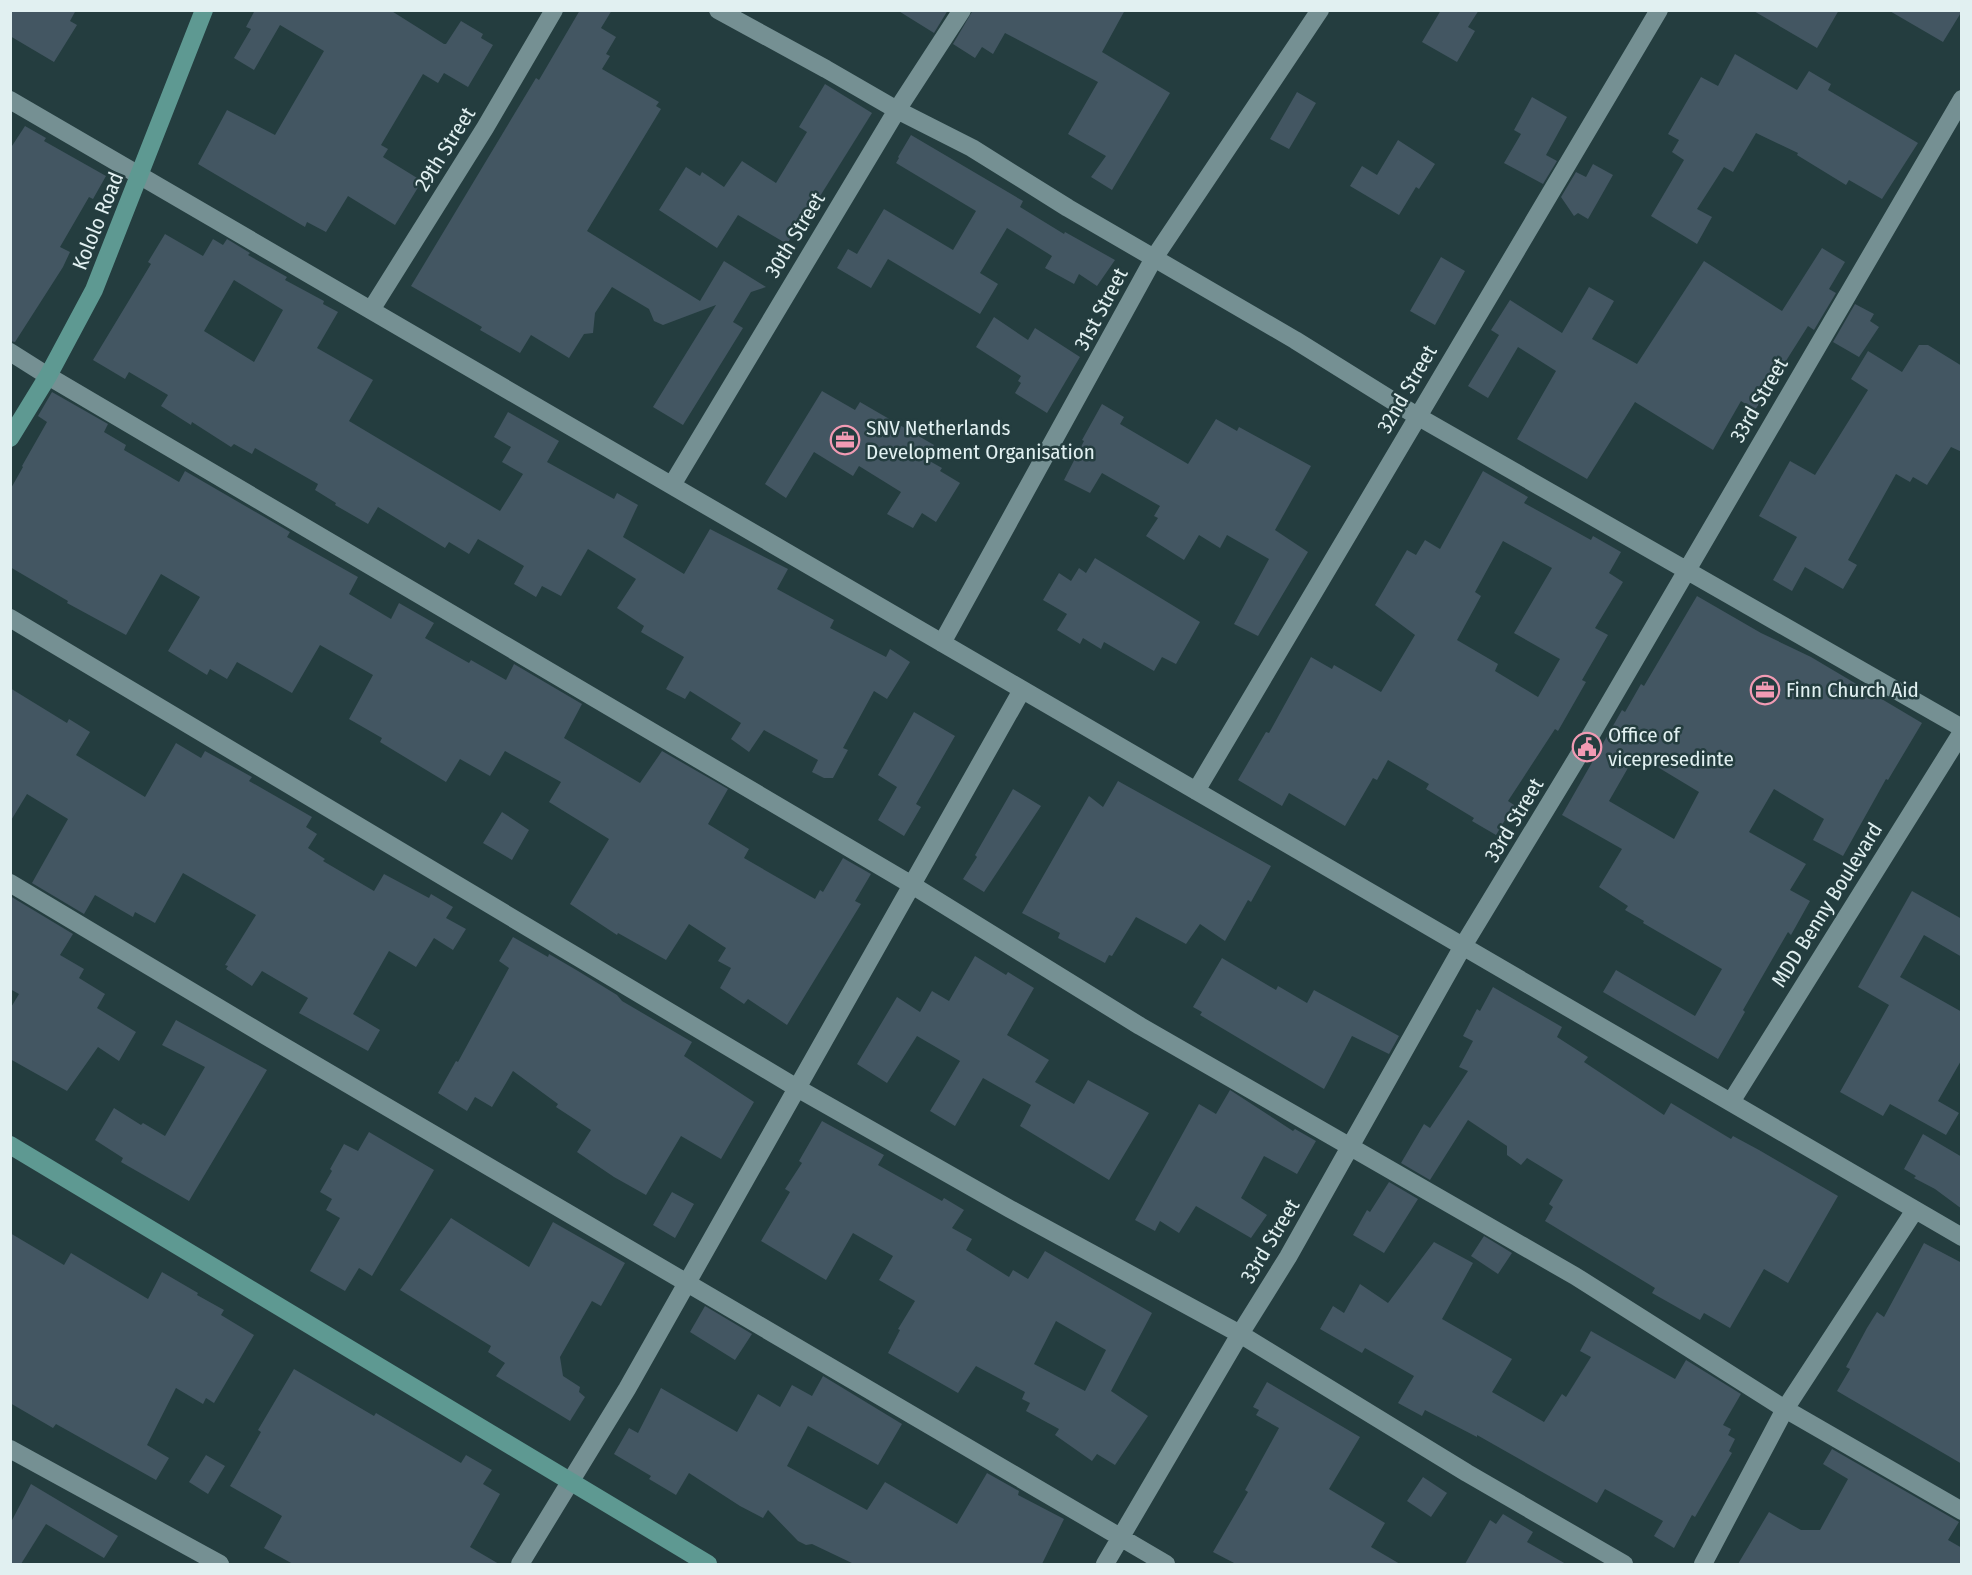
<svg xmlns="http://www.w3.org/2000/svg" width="1972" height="1575" font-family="'Fira Sans Condensed',sans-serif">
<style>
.building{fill:#435662;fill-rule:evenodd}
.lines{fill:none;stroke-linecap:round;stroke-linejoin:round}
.street{stroke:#759093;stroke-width:18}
.secondary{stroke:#5e9992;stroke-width:18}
.labels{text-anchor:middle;stroke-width:5;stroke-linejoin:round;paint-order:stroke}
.street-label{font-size:21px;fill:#e1f0f1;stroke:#243d3f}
.poi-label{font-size:21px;fill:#e1f0f1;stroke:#243d3f;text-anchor:start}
</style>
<rect width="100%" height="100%" fill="#243d3f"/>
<!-- building -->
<path class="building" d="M10 10H76L70 21 77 25 54 62 10 36Z
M255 10H390L444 44H446L461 21 483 34 481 38 493 45 468 87 444 73 438 83 423 74 381 145 388 149 383 157 422 181 395 225 348 196 326 232 307 222 305 227 198 164 227 110 275 135 324 51 280 25 254 70 234 58 251 29 246 27Z
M580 10H612L601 28 616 37 606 54 610 56 602 69 659 102 656 106 661 109 587 231 700 301 724 261 766 287 751 292 733 322 743 328 683 425 653 407 716 305 663 325 654 321 649 309 612 287 595 313 593 333 584 334 569 358 531 335 520 353 480 330 482 327 411 286 536 78 539 80Z
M897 10H948L934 33Z
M973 10H1125L1102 52 1170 93 1112 190 1091 177 1106 156 1068 134 1098 82 1005 33 993 54 982 47 975 58 953 44Z
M1441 10H1479L1468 27 1475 31 1457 62 1422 42Z
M1752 10H1839L1817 48Z
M1888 10H1962V11L1943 42Z
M1735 54 1797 90 1809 71 1831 84 1828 90 1918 143 1882 199 1849 180 1846 185 1797 155 1798 153 1756 133 1733 172 1724 167 1697 209 1712 217 1697 244 1651 216 1684 160 1672 152 1679 140 1668 134 1701 77 1718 86Z
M825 84 872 113 817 201 814 199 787 244 738 215 717 248 659 210 686 167 700 176 702 172 724 187 742 161 776 183 807 132 799 127Z
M1297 92 1316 103 1289 149 1270 139Z
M1532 97 1567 117 1546 155 1557 161 1543 184 1504 163 1521 134 1514 130Z
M25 126 46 138 44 141 106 176 93 199 89 197 60 247 70 252 63 267 15 342 10 341V149Z
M911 135 1023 201 1020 207 1064 234 1065 232 1115 260 1097 286 1079 274 1074 284 1045 268 1052 256 1007 228 980 273 998 284 980 314 888 259 871 288 837 268 848 249 857 254 884 209 953 250 976 211 896 163 899 158 898 157Z
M1398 140 1435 164 1419 189 1416 187 1399 215 1350 186 1362 166 1377 175Z
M1593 164 1613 175 1588 219 1578 213 1574 216 1561 197 1576 172 1586 177Z
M165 234 203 256 213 239 223 245 227 239 250 253 248 255 287 277 285 280 324 301 323 304 338 312 317 348 373 380 349 421 500 511 523 474 502 462 511 447 494 437 508 412 559 441 547 462 614 499 617 493 638 505 623 537 684 574 710 529 788 569 777 589 834 620 830 628 886 657 890 649 910 662 887 699 874 691 843 748 848 750 833 778H824L812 772 818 760 764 730 749 752 731 739 741 723 690 691 685 699 666 689 684 657 641 632 644 626 617 608 636 579 588 549 561 596 542 586 536 597 514 584 524 566 478 539 469 554 449 542 445 548 378 507 368 524 335 505 336 503 315 490 318 484 255 448 252 454 234 444 231 447 192 422 191 425 161 406 168 395 129 372 125 379 93 360 151 264 148 262ZM234 280 283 310 254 362 204 331Z
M1822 248 1845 262 1829 289 1836 293 1814 330 1808 326 1755 410 1741 401 1713 450 1635 402 1587 479 1517 439 1556 371 1518 347 1488 398 1468 386 1499 335 1491 330 1510 300 1562 333 1589 287 1614 301 1592 339 1637 364 1704 261 1782 311Z
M1441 257 1465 271 1435 325 1410 311Z
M1855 304 1874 314 1870 321 1879 327 1859 357 1833 342Z
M994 317 1028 340 1035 328 1080 357 1047 413 1015 393 1021 383 1018 381 1021 376 976 347Z
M1919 345H1928L1962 366V452L1951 447 1927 485 1913 477 1910 482 1896 474 1848 560 1857 565 1843 589 1805 567 1792 591 1773 580 1797 537 1759 516 1790 461 1815 475 1868 390 1851 379 1868 351 1902 372Z
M822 391 855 410 860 402 934 445 926 459 942 468 940 471 960 483 936 522 922 513 913 528 887 514 901 492 859 466 853 476 814 452 786 498 765 484Z
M52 392 108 424 104 432 126 445 124 450 179 482 185 471 290 532 287 537 358 577 349 594 391 619 399 603 434 623 425 638 469 663 471 660 506 680 514 664 582 704 564 738 640 783 662 751 728 789 708 824 749 849 744 858 815 899 820 890 823 892 843 858 871 874 855 901 861 904 787 1025 748 999 744 1004 720 988 731 968 718 961 726 948 689 924 666 960 618 933 617 935 570 904 609 839 549 802 561 782 505 751 490 776 460 759 446 782 380 742 382 738 349 719 373 675 320 645 292 693 237 662 227 679 210 669 207 675 168 651 200 597 161 574 126 635 67 603 68 601 10 567V490L23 467 22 466 47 422 38 416Z
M1102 404 1124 417 1120 424 1188 464 1216 419 1237 431 1239 427 1311 466 1275 530 1308 552 1258 636 1234 624 1269 559 1227 535 1220 548 1199 535 1184 560 1146 536 1158 518 1154 516 1160 506 1102 473 1090 493 1064 480 1084 441 1082 440Z
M1483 471 1528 497 1524 503 1591 540 1593 536 1621 552 1609 573 1623 582 1595 628 1608 635 1582 680 1586 682 1558 731 1555 729 1508 801 1514 805 1496 835 1472 821 1474 818 1426 789 1429 784 1388 760 1377 780 1373 778 1345 826 1289 793 1282 806 1238 780 1266 732 1269 733 1311 657 1332 669 1334 665 1381 692 1415 635 1375 605 1407 550 1416 555 1425 540 1440 549ZM1503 541 1552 568 1514 633 1560 659 1538 697 1495 671 1498 664 1457 640 1481 596 1475 592Z
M1095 558 1200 622 1176 664 1162 657 1154 671 1104 642 1101 649 1083 638 1080 644 1057 630 1067 614 1043 600 1059 573 1071 581 1079 568 1086 573Z
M1697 596 1761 633 1811 657 1922 723 1888 780 1886 779 1843 856 1813 840 1824 819 1774 789 1749 832 1806 864 1790 890 1810 901 1791 935 1788 932 1743 1010 1745 1012 1718 1059 1603 992 1616 970 1695 1016 1722 969 1643 923 1644 921 1625 910 1628 906 1599 887 1622 849 1562 815 1622 710 1625 712 1641 684 1644 686ZM1636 754 1699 792 1674 839 1609 801Z
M10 688 67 723 69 719 90 732 76 755 145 797 176 743 201 758 205 751 252 777 249 781 312 817 306 827 317 834 308 848 325 859 323 861 374 891 384 874 429 898 431 894 453 907 446 918 466 929 453 950 434 938 416 967 389 951 353 1014 380 1030 368 1051 299 1013 308 998 262 971 252 986 226 969 228 966 225 965 256 915 183 873 155 923 135 912 133 917 95 895 84 914 32 883 68 819 27 794 10 822Z
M914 712 955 736 916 804 921 807 904 836 878 820 897 787 878 775Z
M1118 781 1271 866 1251 902 1248 900 1225 941 1200 924 1186 944 1136 917 1112 956 1109 955 1105 963 1058 938 1060 933 1022 913 1089 796 1103 807Z
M1013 789 1041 806 984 892 963 879 977 857 975 855Z
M502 812 529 830 512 860 483 843Z
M1912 891 1962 919V957L1924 935 1900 977 1962 1012V1059L1938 1101 1959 1113 1946 1135 1890 1104 1883 1116 1840 1092 1889 1005 1858 987Z
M10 896 73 934 60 955 84 969 79 978 105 994 97 1008 136 1032 119 1061 98 1047 67 1091 10 1059V1009L19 994 10 989Z
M513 937 548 957 549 954 578 971 617 995 622 1001 692 1042 684 1056 754 1102 721 1159 681 1136 646 1195 614 1177 577 1152 591 1130 556 1107 558 1104 513 1071 492 1107 475 1097 467 1111 438 1093 456 1061 458 1062 509 968 499 961Z
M975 956 1006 975 1008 972 1034 988 1007 1035 1049 1060 1035 1082 1074 1104 1088 1080 1149 1113 1109 1180 1020 1126 1031 1105 983 1078 955 1126 930 1111 960 1061 917 1036 887 1083 857 1064 897 997 920 1012 932 991 949 1001Z
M1222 958 1276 990 1278 986 1307 1003 1314 990 1399 1036 1389 1054 1352 1036 1324 1089 1200 1015 1202 1012 1193 1007Z
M1493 987 1562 1027 1557 1037 1588 1057 1584 1062 1664 1115 1671 1103 1731 1139 1733 1136 1759 1150 1838 1196 1788 1283 1764 1269 1730 1328 1704 1313 1700 1320 1652 1293 1655 1288 1545 1221 1553 1207 1549 1204 1563 1180 1527 1158 1521 1165 1507 1155V1146L1468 1120 1430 1180 1401 1163 1424 1124 1430 1128 1468 1071 1459 1067 1473 1041 1463 1036 1477 1009 1480 1011Z
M176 1020 267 1070 189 1201 121 1162 123 1158 95 1140 114 1108 141 1125 143 1123 165 1136 205 1067 162 1045Z
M1230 1090 1293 1131 1295 1129 1316 1141 1297 1174 1264 1156 1241 1198 1267 1215 1251 1238 1196 1206 1179 1233 1160 1221 1155 1231 1135 1220 1199 1104 1216 1114Z
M822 1121 884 1155 878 1165 942 1201 944 1198 964 1210 952 1228 972 1239 966 1250 1009 1277 1013 1270 1028 1279 1045 1251 1152 1313 1111 1391 1148 1416 1115 1465 1097 1454 1092 1461 1055 1435 1059 1429 1026 1411 1030 1403 1022 1399 1025 1392 976 1366 958 1393 888 1353 900 1330 898 1329 915 1301 879 1280 893 1256 853 1233 826 1280 761 1241 790 1192 785 1189 802 1163 799 1161ZM1056 1321 1106 1350 1085 1391 1034 1364Z
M369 1132 434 1170 372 1276 359 1268 345 1291 310 1271 340 1218 326 1210 332 1199 320 1192 332 1171 330 1169 344 1144 358 1151Z
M1923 1134 1962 1157V1209L1935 1189 1914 1178 1916 1176 1904 1169Z
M1389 1182 1418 1199 1384 1253 1353 1235 1367 1210 1370 1212Z
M672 1192 694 1204 675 1238 653 1225Z
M451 1218 529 1267 553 1222 625 1263 601 1306 592 1301 560 1357 563 1376 580 1387 579 1392 585 1397 570 1421 496 1376 505 1363 488 1352 491 1346 400 1290Z
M10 1233 64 1265 71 1253 148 1299 162 1272 198 1293 197 1295 224 1310 221 1315 254 1335 214 1403 206 1398 203 1404 176 1388 147 1445 169 1458 156 1480 56 1424 53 1428 10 1403Z
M1484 1236 1512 1253 1498 1274 1471 1256Z
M1434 1242 1473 1263 1442 1319 1512 1359 1492 1392 1544 1422 1562 1394 1566 1397 1591 1357 1580 1351 1591 1331 1675 1379 1686 1360 1741 1394 1723 1425 1731 1429 1728 1435 1735 1439 1729 1451 1732 1453 1695 1517 1692 1515 1674 1548 1654 1536 1663 1521 1605 1489 1597 1503 1477 1435V1437L1425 1410 1422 1416 1398 1403 1414 1376 1365 1348 1362 1353 1320 1329 1333 1306 1344 1313 1360 1284 1388 1303Z
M1924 1243 1962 1263V1464L1837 1391 1850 1369 1846 1367 1867 1328 1877 1312 1884 1317Z
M705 1306 752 1334 735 1360 690 1332Z
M294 1369 374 1416 376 1413 461 1463 466 1455 492 1470 483 1484 500 1494 470 1547 499 1564H293L264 1548 282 1516 230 1486 261 1432 258 1430Z
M823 1376 902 1424 878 1465 808 1426 787 1466 867 1510 885 1482 957 1524 987 1473 1019 1491 1018 1495 1064 1519 1042 1564H854L812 1544 806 1545 798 1541 768 1510 763 1518 740 1506 689 1473 676 1495 649 1479 651 1476 614 1454 629 1428 638 1433 661 1388 737 1432 758 1394 780 1407 792 1385 812 1396Z
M1267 1382 1360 1437 1329 1489 1385 1523 1371 1547 1400 1564H1236L1213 1552 1248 1492 1245 1490 1279 1428 1256 1415 1259 1410 1253 1407Z
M1832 1449 1959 1522 1948 1540 1962 1548V1564H1738L1769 1512 1801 1530H1820L1848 1479 1823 1464Z
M206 1455 225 1466 208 1494 189 1482Z
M1423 1477 1447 1493 1431 1517 1407 1501Z
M31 1484 118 1536 104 1558 46 1524 21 1564H10V1524Z
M1503 1514 1533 1532 1527 1542 1566 1564H1465L1490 1520 1496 1524Z"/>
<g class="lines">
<!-- street -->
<path class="street" d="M718 10 826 69 897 110 972 148 1068 208 1295 340 1417 416 1962 728
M10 100 1962 1237
M371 310 485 128 554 10
M10 352 48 376 912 885 1140 1026 1575 1276 1785 1409 1962 1511
M672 485 897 110 962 10
M10 618 797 1088 1010 1209 1240 1334 1467 1473 1624 1564
M942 643 1154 258 1320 10
M1196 791 1659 10
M10 883 266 1036 1166 1564
M1731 1102 1962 732
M10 1449 220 1564
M520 1564 627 1389 1022 690
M1105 1564 1240 1334 1288 1257 1463 946 1585 745 1962 99
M1703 1564 1785 1409 1915 1210"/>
<!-- secondary -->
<path class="secondary" d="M10 438 48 376 94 290 204 10
M10 1145 708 1564"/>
</g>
<!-- icons -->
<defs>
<g id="office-ring" transform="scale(1.5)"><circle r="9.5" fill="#243d3f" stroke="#f19ab3" stroke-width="1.5"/><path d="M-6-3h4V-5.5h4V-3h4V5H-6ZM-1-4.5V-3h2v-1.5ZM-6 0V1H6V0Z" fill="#f19ab3"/></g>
<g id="civic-ring" transform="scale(1.5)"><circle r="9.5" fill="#243d3f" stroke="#f19ab3" stroke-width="1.5"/><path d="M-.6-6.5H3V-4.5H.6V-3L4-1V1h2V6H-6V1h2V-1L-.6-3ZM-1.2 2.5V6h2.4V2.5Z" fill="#f19ab3"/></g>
</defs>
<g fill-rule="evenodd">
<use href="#office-ring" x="845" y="440"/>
<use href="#office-ring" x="1765" y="690"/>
<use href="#civic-ring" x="1587" y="747"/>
</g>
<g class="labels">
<!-- street labels -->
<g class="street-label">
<text transform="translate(445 149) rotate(-58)" y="7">29th Street</text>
<text transform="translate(98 221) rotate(-68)" y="7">Kololo Road</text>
<text transform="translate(795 235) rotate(-59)" y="7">30th Street</text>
<text transform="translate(1101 309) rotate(-62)" y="7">31st Street</text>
<text transform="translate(1407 389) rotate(-60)" y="7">32nd Street</text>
<text transform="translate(1759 400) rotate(-60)" y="7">33rd Street</text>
<text transform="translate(1514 820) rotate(-59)" y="7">33rd Street</text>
<text transform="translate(1827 905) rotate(-58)" y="7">MDD Benny Boulevard</text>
<text transform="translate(1270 1241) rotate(-59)" y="7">33rd Street</text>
</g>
<!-- poi labels -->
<g class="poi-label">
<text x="866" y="435">SNV Netherlands<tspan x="866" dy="24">Development Organisation</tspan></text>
<text x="1786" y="697">Finn Church Aid</text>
<text x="1608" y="742">Office of<tspan x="1608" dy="24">vicepresedinte</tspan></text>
</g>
</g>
<!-- border -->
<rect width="1972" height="1575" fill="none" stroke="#e1f0f1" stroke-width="24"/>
</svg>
